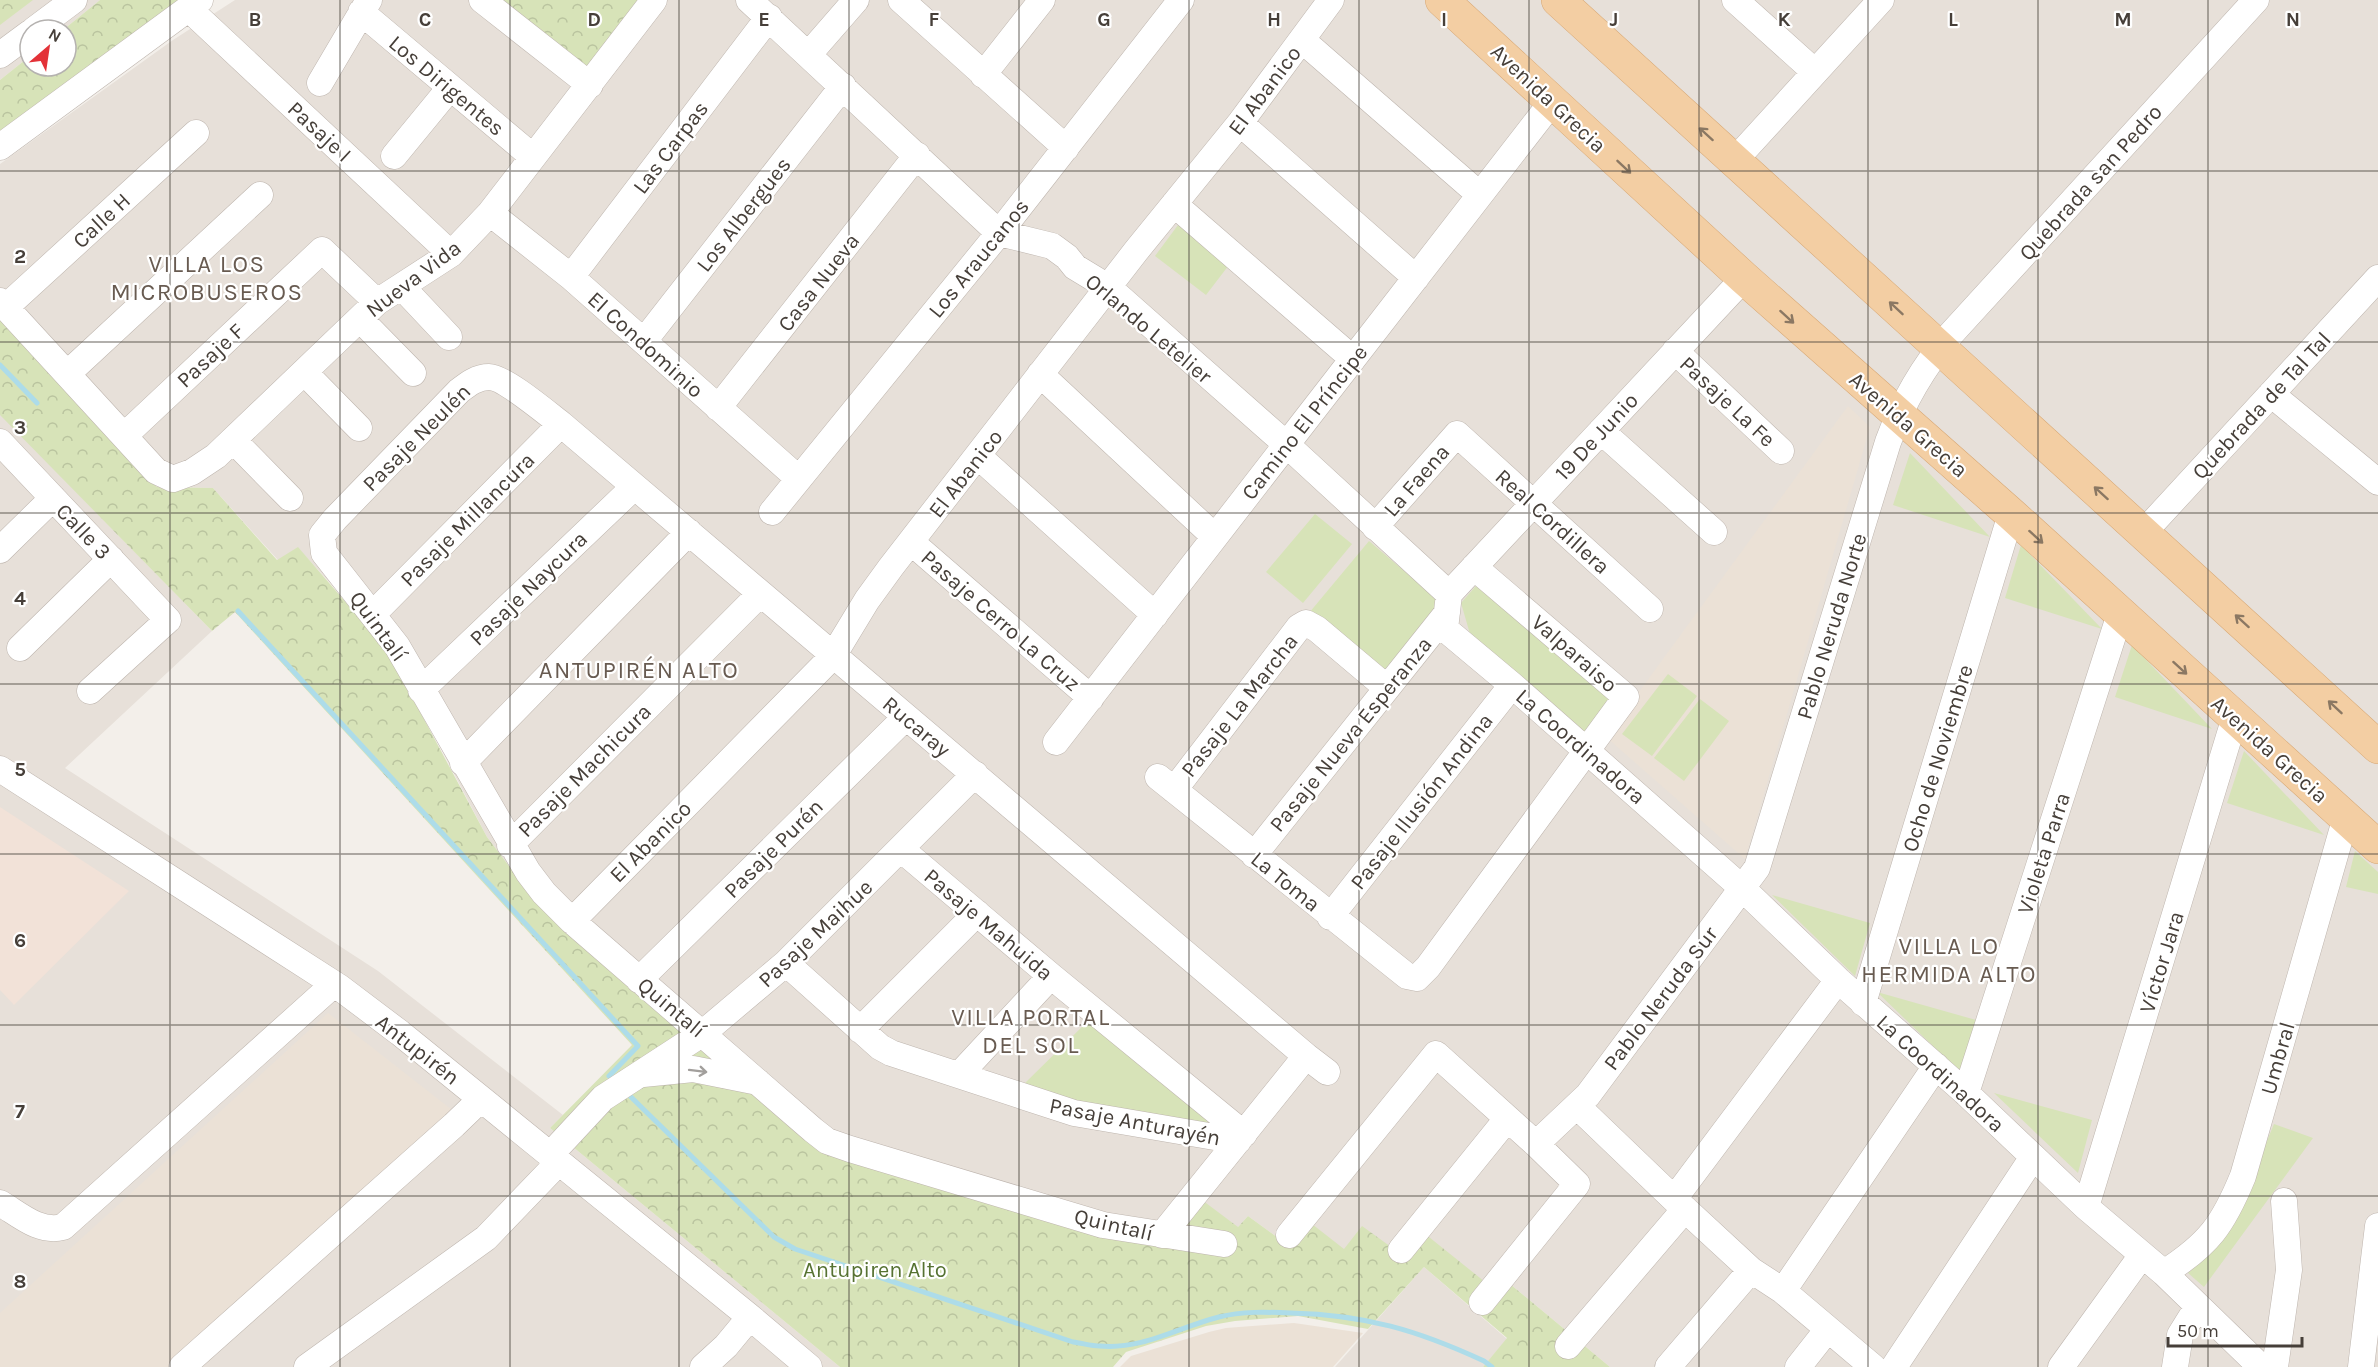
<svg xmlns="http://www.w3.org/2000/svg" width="2378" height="1367" font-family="Karla,sans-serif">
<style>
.residential{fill:#e7e0d9}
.commercial{fill:#f2e2d8}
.education{fill:#ebe1d6}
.green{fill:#d7e3b8}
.park{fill:url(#park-crowns)}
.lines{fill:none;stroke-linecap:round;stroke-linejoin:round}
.stream{stroke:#addce9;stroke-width:5}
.minor-casing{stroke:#beb5ae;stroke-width:27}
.major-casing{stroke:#d7a774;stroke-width:34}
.minor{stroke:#fff;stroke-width:26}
.major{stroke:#f3cea3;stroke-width:33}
.oneway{stroke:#8b7863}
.oneway2{stroke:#a29f9c}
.grid{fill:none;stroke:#463f39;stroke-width:1.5;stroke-opacity:0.55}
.labels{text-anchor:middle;stroke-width:4.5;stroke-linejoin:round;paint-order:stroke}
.street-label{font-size:22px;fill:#463f39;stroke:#fff}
.park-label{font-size:22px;fill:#567232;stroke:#fff}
.neighbourhood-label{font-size:24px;letter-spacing:1.5px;fill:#685b51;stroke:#fff}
.grid-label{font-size:20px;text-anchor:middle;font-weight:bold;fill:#463f39;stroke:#fff;stroke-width:4.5;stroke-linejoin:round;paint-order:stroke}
</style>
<defs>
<pattern id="park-crowns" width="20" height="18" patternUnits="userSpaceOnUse" patternTransform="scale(1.5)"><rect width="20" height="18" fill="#d7e3b8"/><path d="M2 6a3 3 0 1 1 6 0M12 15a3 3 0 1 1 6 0" fill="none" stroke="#bac49f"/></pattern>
</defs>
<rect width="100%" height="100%" fill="#f3efea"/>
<!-- residential -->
<path class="residential" d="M0 0H100L63 30H30V56L0 80Z
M235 0H2378V1367H1610L1510 1284 1500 1295 1405 1257 1344 1249 1292 1248 1248 1216 1238 1227 1162 1247 834 1154 538 904 487 837 424 716 351 606 298 548 278 560 213 488 157 487 0 320V164L173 40Z
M0 414 212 631 65 768 378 971 563 1115 550 1128 840 1367H0Z
M1424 1267 1507 1339 1483 1367H1335Z"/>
<!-- commercial -->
<path class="commercial" d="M0 807 129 891 14 1005 0 990Z"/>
<!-- education -->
<path class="education" d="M1848 406 1870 427 1745 859 1606 737Z
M328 1013 461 1117 181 1367H0V1313Z
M1294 1323 1363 1333 1333 1367H1120L1131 1356 1209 1332 1226 1328Z"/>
<!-- green -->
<path class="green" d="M1178 225 1229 265 1206 295 1155 256Z
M1910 453 1990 537 1893 505Z
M1315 514 1352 544 1303 603 1266 572Z
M1369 541 1437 599 1435 611 1382 674 1309 613Z
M2021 545 2102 629 2005 598Z
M1482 579 1618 695 1586 733 1470 634 1461 603Z
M2132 645 2212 729 2115 697Z
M1668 674 1697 696 1652 756 1622 734Z
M1700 699 1729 721 1684 781 1654 758Z
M2244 751 2324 835 2227 803Z
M2355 851 2378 872V894L2346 887Z
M1772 895 1870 923 1855 976Z
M1877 992 1976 1020 1961 1073Z
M1088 1021 1227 1129 1084 1105 1024 1084Z
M1994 1093 2092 1120 2078 1173Z
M2274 1124 2313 1138 2204 1287 2188 1273 2229 1231Z"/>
<!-- park -->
<path class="park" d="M0 0H33L0 25Z
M100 0H193L0 135V80L30 56V66H66V30H63Z
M493 0H641L582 75Z
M0 320 157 487 213 488 277 560 298 547 387 650 487 837 538 904 813 1142 1162 1247 1202 1200 1238 1227 1248 1216 1292 1248 1312 1224 1344 1249 1362 1226 1405 1257 1424 1233 1500 1294 1510 1284 1610 1367H1483L1507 1338 1424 1267 1368 1329 1298 1316 1235 1321 1206 1326 1126 1352 1113 1367H840L550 1128 632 1045 235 612 212 631 0 415Z"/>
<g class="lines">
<!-- stream -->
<path class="stream" d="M0 365 37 403
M238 611 638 1046 609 1076
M631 1097 774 1237 795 1249 1073 1342C1082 1343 1091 1346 1100 1346 1142 1350 1179 1327 1219 1317 1242 1311 1267 1312 1291 1313 1366 1315 1417 1330 1484 1361L1492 1367"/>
<!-- minor casing -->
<g class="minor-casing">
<path id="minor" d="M482 0 590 85
M749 0 999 233 1052 246 1067 257 1075 267 1108 287 1287 445 1449 594 1445 629 1512 685 1742 888 1838 980 1966 1093 2086 1207 2164 1273 2261 1367
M901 0 1066 148
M1735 0 1815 72
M189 9 451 254
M361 12 533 157
M34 30 74 0
M1302 40 1480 195
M809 54 856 0
M0 55 30 33
M983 75 1042 0
M320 83 369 0
M1240 123 1416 278
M0 147 200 0
M394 156 449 89
M1735 160 1881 0
M1174 204 1353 359
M490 213 571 277 799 479
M571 277 769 17
M402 287 449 337
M0 301 156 471 173 479 192 472 216 456 377 302 451 254 490 213 654 0
M6 307 196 133
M360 319 413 373
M644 341 843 86
M1675 351 1781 451
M304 372 359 428
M67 374 260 195
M1040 374 1215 537
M2271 394 2378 482
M718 408 917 155
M1601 431 1714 532
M124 436 322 250 377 302
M233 440 290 498
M0 442 168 620 90 691
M978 456 1155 615
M772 512 999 233 1181 0
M1375 527 1457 434 1650 609
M2144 532 2378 278
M911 542 1091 698
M0 550 53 498
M1449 594 1744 278
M373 614 561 424
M20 648 111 559
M421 690 634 487
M1056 742 1552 102
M463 763 689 532
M0 769 339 987 400 1033 750 1317 809 1367
M1158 777 1407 976 1417 978 1428 967 1626 697 1474 567
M1174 790 1299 627 1306 623 1317 629 1387 688
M510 845 760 594
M902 850 1051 976 1244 1134
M1254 855 1447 613
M1330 917 1512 685
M572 921 833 656 867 600 891 567 1136 251 1240 123 1331 0
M786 963 880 1047 891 1053 1074 1113 1238 1141
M639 980 906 717
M1863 1003 2011 514
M860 1030 977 913
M643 1074 693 1069 758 1082
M959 1075 1051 976
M1966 1093 2120 614
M1577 1106 1674 1199 1751 1270 1783 1291 1873 1367
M1536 1144 1588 1095 1757 868 1888 442C1903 401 1923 367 1951 334L2256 0
M550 1155 603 1098 703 1033 786 963 975 774
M1674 1199 1838 980
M0 1203C20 1215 39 1233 63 1227L334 984
M2086 1207 2235 717
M1162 1235 1306 1056
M1289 1235 1436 1054 1536 1144 1577 1184 1482 1302
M1224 1244 1103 1225 850 1149 827 1141 813 1130 572 921 544 893 528 872 397 646 324 553 322 535 335 519 459 391C468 384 477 377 489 377 504 377 548 414 561 424L1306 1056 1327 1072
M1401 1250 1507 1119
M2164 1273C2209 1244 2223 1225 2243 1176L2346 817
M1783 1291 1936 1066
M1568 1346 1685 1209
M182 1367 454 1125 481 1099
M307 1367 486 1238 559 1162
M703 1367 726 1346 750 1317
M1668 1367 1751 1270
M1798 1367 1828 1329
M1894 1367 2033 1157
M2061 1367 2142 1255
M2175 1367 2180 1335 2198 1306
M2275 1367 2289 1270 2284 1201
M2361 1367 2378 1226"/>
</g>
<!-- major casing -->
<g class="major-casing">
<path id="major" d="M1442 0 1744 278 2011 514 2378 847
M1558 0 2378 747"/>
</g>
<!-- minor -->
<use href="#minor" class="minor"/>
<!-- major -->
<use href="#major" class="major"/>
</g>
<!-- one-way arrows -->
<defs><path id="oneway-shaft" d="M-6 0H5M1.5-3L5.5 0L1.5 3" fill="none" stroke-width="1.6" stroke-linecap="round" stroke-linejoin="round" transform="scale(1.5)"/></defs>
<g class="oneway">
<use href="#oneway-shaft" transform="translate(1706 134) rotate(-138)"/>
<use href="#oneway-shaft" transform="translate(1624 167) rotate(43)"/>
<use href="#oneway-shaft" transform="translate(1896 308) rotate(-137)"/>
<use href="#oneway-shaft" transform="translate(1787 317) rotate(42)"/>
<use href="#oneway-shaft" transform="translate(2101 493) rotate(-138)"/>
<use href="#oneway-shaft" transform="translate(2036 537) rotate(42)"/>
<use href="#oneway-shaft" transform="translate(2242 621) rotate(-138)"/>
<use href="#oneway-shaft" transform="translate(2180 668) rotate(42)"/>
<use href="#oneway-shaft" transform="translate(2335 707) rotate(-137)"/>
</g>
<use class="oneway2" href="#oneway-shaft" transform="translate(698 1071) rotate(7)"/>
<!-- grid -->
<path class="grid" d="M170 0V1367M340 0V1367M510 0V1367M679 0V1367M849 0V1367M1019 0V1367M1189 0V1367M1359 0V1367M1529 0V1367M1699 0V1367M1868 0V1367M2038 0V1367M2208 0V1367M0 171H2378M0 342H2378M0 513H2378M0 684H2378M0 854H2378M0 1025H2378M0 1196H2378"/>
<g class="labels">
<!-- street labels -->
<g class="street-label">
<text transform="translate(447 85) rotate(40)" y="8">Los Dirigentes</text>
<text transform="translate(1264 90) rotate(-53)" y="8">El Abanico</text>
<text transform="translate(1549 98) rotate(43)" y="8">Avenida Grecia</text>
<text transform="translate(320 131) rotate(43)" y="8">Pasaje I</text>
<text transform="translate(670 147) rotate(-53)" y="8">Las Carpas</text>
<text transform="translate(2090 182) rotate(-48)" y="8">Quebrada san Pedro</text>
<text transform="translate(743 214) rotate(-52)" y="8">Los Albergues</text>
<text transform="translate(101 220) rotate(-43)" y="8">Calle H</text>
<text transform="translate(978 258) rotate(-51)" y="8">Los Araucanos</text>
<text transform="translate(413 278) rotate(-37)" y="8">Nueva Vida</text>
<text transform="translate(818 282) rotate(-52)" y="8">Casa Nueva</text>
<text transform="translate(1149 328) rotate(40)" y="8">Orlando Letelier</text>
<text transform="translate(646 344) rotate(42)" y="8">El Condominio</text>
<text transform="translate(210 355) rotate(-43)" y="8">Pasaje F</text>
<text transform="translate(1728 401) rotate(43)" y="8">Pasaje La Fe</text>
<text transform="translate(2261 405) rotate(-47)" y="8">Quebrada de Tal Tal</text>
<text transform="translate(1304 422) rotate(-52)" y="8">Camino El Príncipe</text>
<text transform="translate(1909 424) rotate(41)" y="8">Avenida Grecia</text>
<text transform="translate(1596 436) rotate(-47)" y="8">19 De Junio</text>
<text transform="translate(416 437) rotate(-45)" y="8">Pasaje Neulén</text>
<text transform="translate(965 473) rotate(-52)" y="8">El Abanico</text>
<text transform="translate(1416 480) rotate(-49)" y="8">La Faena</text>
<text transform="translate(467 519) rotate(-45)" y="8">Pasaje Millancura</text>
<text transform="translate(1553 521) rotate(42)" y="8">Real Cordillera</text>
<text transform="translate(84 531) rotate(46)" y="8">Calle 3</text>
<text transform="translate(528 588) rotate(-44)" y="8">Pasaje Naycura</text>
<text transform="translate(1001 620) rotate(41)" y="8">Pasaje Cerro La Cruz</text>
<text transform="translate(379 626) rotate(54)" y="8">Quintalí</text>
<text transform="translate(1831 626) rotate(-73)" y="8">Pablo Neruda Norte</text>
<text transform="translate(1575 653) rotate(41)" y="8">Valparaiso</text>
<text transform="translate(1239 705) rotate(-52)" y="8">Pasaje La Marcha</text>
<text transform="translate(917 726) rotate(40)" y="8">Rucaray</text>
<text transform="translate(1350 734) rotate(-51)" y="8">Pasaje Nueva Esperanza</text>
<text transform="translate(1581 746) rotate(41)" y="8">La Coordinadora</text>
<text transform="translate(2270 749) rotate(42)" y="8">Avenida Grecia</text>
<text transform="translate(1937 758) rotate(-73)" y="8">Ocho de Noviembre</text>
<text transform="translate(584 770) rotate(-45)" y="8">Pasaje Machicura</text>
<text transform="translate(1421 801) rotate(-52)" y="8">Pasaje Ilusión Andina</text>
<text transform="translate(650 841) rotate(-45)" y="8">El Abanico</text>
<text transform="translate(773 848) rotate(-45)" y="8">Pasaje Purén</text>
<text transform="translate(2043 853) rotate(-72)" y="8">Violeta Parra</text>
<text transform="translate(1286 881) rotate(39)" y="8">La Toma</text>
<text transform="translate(989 924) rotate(40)" y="8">Pasaje Mahuida</text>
<text transform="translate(815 933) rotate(-43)" y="8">Pasaje Maihue</text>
<text transform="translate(2161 962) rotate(-73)" y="8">Víctor Jara</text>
<text transform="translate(1660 998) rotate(-53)" y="8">Pablo Neruda Sur</text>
<text transform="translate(672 1007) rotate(40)" y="8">Quintalí</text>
<text transform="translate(418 1049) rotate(38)" y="8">Antupirén</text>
<text transform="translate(2277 1058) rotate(-74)" y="8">Umbral</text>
<text transform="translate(1941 1073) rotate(42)" y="8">La Coordinadora</text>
<text transform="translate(1135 1121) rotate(11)" y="8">Pasaje Anturayén</text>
<text transform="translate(1114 1224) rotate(13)" y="8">Quintalí</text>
</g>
<!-- park labels -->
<g class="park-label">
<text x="875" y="1277">Antupiren Alto</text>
</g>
<!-- neighbourhood labels -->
<g class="neighbourhood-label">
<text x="207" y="272">VILLA LOS<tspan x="207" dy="28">MICROBUSEROS</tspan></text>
<text x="639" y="678">ANTUPIRÉN ALTO</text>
<text x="1949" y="954">VILLA LO<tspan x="1949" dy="28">HERMIDA ALTO</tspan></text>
<text x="1031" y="1025">VILLA PORTAL<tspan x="1031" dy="28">DEL SOL</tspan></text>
</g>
</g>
<g class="grid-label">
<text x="255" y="26">B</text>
<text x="425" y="26">C</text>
<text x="594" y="26">D</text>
<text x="764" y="26">E</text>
<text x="934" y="26">F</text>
<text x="1104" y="26">G</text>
<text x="1274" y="26">H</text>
<text x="1444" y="26">I</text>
<text x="1614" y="26">J</text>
<text x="1784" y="26">K</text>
<text x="1953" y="26">L</text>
<text x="2123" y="26">M</text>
<text x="2293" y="26">N</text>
<text x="20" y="263">2</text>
<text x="20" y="434">3</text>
<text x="20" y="605">4</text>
<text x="20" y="776">5</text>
<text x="20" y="947">6</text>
<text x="20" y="1118">7</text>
<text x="20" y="1288">8</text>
</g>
<!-- north arrow -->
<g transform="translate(48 48) rotate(29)"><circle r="28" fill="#ffffff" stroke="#b5b2b0" stroke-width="1.5"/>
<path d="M0-4.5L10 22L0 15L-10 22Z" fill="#e33238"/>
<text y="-9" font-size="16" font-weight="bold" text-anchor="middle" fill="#463f39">N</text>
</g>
<!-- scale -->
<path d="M2168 1337v9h134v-9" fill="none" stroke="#463f39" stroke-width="3"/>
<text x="2177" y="1337" font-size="18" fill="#463f39" stroke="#ffffff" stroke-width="4.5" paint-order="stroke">50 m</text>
</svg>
